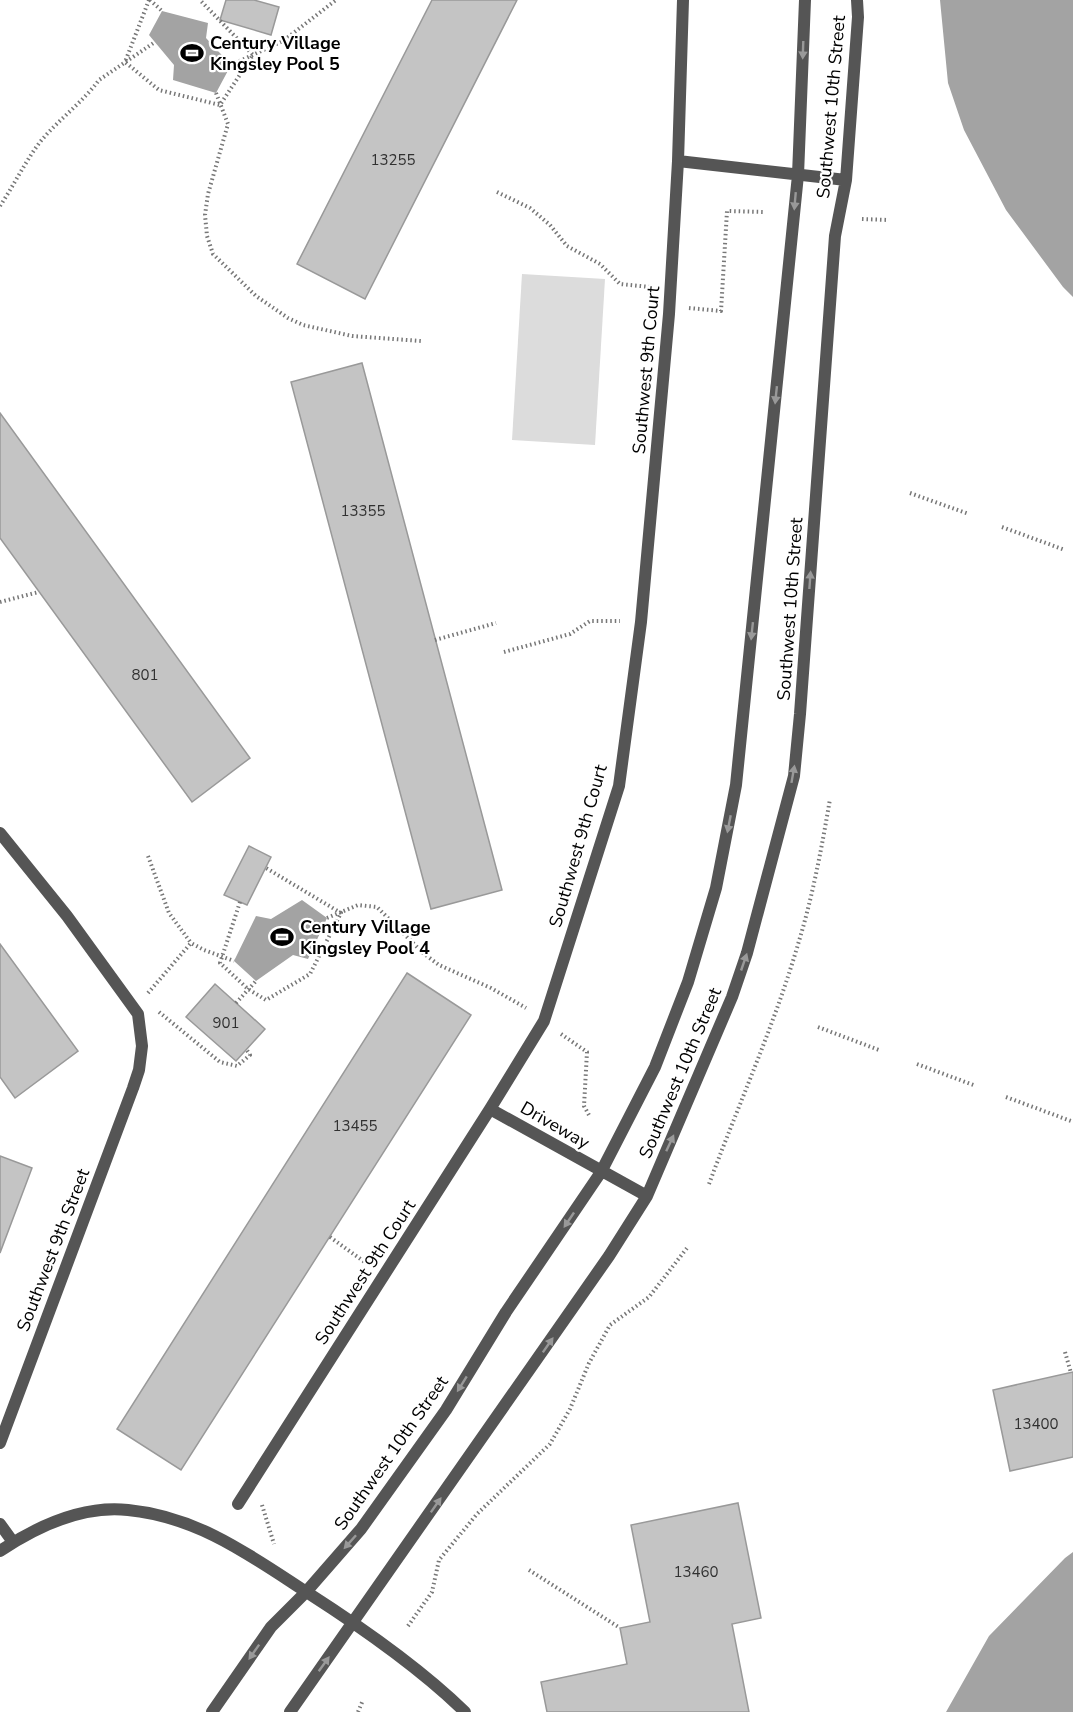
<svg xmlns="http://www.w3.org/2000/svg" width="1073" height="1712" font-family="'Nunito Sans',sans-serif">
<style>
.green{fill:#dcdcdc}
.water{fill:#a3a3a3}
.building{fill:#c4c4c4;stroke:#999;stroke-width:1.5}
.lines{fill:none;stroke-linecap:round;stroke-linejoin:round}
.path{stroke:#777;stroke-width:4;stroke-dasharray:1.5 3;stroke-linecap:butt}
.lane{stroke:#555;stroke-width:12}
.street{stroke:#555;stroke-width:12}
.oneway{fill:#999}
.labels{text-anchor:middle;stroke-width:4.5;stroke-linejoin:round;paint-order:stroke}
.number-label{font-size:15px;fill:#313131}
.poi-label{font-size:18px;font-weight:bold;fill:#000;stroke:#fff;text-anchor:start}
.street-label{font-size:18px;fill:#000;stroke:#fff}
</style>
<rect width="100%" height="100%" fill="#fff"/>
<!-- green -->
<path class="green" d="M522 274 605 279 595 445 512 440Z"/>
<!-- water -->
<path class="water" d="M940 0H1073V297L1063 287 1006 210 964 130 948 83Z
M162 11 208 23 206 38 231 65 216 93 173 80 174 65 149 35Z
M302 900 327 918 308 959 293 955 256 981 234 961 256 916 271 919Z
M1073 1552V1712H946L989 1636 1065 1558Z"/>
<!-- building -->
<path class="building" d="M226 0H254L279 7 271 35 220 20Z
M432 0H517L365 299 297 264Z
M362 363 502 890 431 909 291 382Z
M0 413 250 758 192 802 0 538Z
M249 846 271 857 247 905 224 895Z
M0 944 78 1051 15 1098 0 1077Z
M407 973 471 1015 181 1470 117 1429Z
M215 984 265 1029 236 1061 186 1017Z
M0 1156 32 1168 0 1253Z
M1073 1372V1457L1010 1471 993 1390Z
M738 1503 761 1618 732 1624 749 1712H547L541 1682 627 1664 620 1628 650 1622 631 1525Z"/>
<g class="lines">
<!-- path -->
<path class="path" d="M149 0 125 62 159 90 220 105 253 55 200 0
M150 0 162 11
M231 65 283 41 336 0
M216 93 228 124 208 194 205 215 207 236 213 254 256 296 288 318 303 325 352 336 421 341
M497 192 530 208 550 225 567 246 600 264 620 284 650 287
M0 206C14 185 25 162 40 142 58 120 83 102 99 80L155 42
M862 219 889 220
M689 308 721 311 727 211 765 212
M910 493 969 514
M1002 527 1065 550
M0 602 39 592
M435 640 496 623
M504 652 570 634 590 621H620
M148 856 169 913 191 943
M240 902 220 963 248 989 266 1000 310 974 341 913 266 868
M327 918 358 905 377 907 423 953 439 965 491 988 526 1008
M148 993 191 943 204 950 234 961
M236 1003 256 981
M159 1012 220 1062 237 1066 250 1055 246 1049
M818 1027 879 1050
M561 1034 587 1052 584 1106 590 1117
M917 1064 976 1086
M1006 1097 1071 1121
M709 1184C739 1103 775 1024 799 941 813 895 822 846 830 799
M330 1237 366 1263
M1065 1352 1071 1373
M262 1505 274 1544
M529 1570 620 1628
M408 1626 432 1592 439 1560 477 1514 550 1444 570 1409 589 1363 610 1325 649 1297 687 1248
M358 1712 363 1700"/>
<!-- lane -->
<path class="lane" d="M0 833 67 916 138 1014 142 1046 139 1070 133 1088 0 1443
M0 1524 13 1542"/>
<!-- street -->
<path class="street" d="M678 161 846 180
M490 1109 647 1196
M238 1504 490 1109 544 1021 619 786 641 622 669 314 678 161 683 0
M0 1551C36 1527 83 1505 128 1510 199 1517 251 1556 308 1593 361 1627 420 1668 465 1712
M212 1712 271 1627 306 1592 361 1529 446 1410 506 1312 601 1172 655 1067 688 982 716 888 736 785 798 175 805 0
M290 1712 609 1256 647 1196 732 997 747 953 794 776 800 714 835 236 846 180 858 17 857 0"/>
</g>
<!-- one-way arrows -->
<defs><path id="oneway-solid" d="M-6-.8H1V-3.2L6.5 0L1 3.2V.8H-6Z" transform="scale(1.5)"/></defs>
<g class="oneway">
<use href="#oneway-solid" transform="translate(803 50) rotate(92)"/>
<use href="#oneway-solid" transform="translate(795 201) rotate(95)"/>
<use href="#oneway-solid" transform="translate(776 395) rotate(96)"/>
<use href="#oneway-solid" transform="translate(810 580) rotate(-86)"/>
<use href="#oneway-solid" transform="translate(752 631) rotate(96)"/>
<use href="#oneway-solid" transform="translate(793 774) rotate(-80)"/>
<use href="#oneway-solid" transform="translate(729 824) rotate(101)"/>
<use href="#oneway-solid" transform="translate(744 962) rotate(-71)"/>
<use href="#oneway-solid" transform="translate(670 1143) rotate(-65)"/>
<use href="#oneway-solid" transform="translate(569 1220) rotate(124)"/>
<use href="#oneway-solid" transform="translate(548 1345) rotate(-55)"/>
<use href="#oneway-solid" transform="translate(462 1384) rotate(122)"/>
<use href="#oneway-solid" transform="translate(436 1505) rotate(-55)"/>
<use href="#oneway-solid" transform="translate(350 1542) rotate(132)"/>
<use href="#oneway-solid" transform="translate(254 1652) rotate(125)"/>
<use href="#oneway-solid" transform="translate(324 1664) rotate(-54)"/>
</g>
<!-- icons -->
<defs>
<g id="stadium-bare" transform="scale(1.8)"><path d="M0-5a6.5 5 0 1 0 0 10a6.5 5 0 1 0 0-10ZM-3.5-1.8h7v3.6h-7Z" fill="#000" stroke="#fff" stroke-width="2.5" paint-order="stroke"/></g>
</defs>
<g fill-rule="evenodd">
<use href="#stadium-bare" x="192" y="53"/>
<use href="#stadium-bare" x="282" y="937"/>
</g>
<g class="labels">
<!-- number labels -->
<g class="number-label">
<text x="393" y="165">13255</text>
<text x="363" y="516">13355</text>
<text x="145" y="680">801</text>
<text x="226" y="1028">901</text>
<text x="355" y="1131">13455</text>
<text x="1036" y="1429">13400</text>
<text x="696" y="1577">13460</text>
</g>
<!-- poi labels -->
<g class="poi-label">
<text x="210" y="49">Century Village<tspan x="210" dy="21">Kingsley Pool 5</tspan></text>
<text x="300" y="933">Century Village<tspan x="300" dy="21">Kingsley Pool 4</tspan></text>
</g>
<!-- street labels -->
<g class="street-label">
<text transform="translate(831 107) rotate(-85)" y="6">Southwest 10th Street</text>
<text transform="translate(646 370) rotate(-85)" y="6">Southwest 9th Court</text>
<text transform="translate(790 609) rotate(-86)" y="6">Southwest 10th Street</text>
<text transform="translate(578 846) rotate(-74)" y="6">Southwest 9th Court</text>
<text transform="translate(680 1073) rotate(-67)" y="6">Southwest 10th Street</text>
<text transform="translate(555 1125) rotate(30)" y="6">Driveway</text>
<text transform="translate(53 1250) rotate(-69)" y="6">Southwest 9th Street</text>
<text transform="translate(365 1272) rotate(-57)" y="6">Southwest 9th Court</text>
<text transform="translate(391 1453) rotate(-55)" y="6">Southwest 10th Street</text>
</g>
</g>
</svg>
